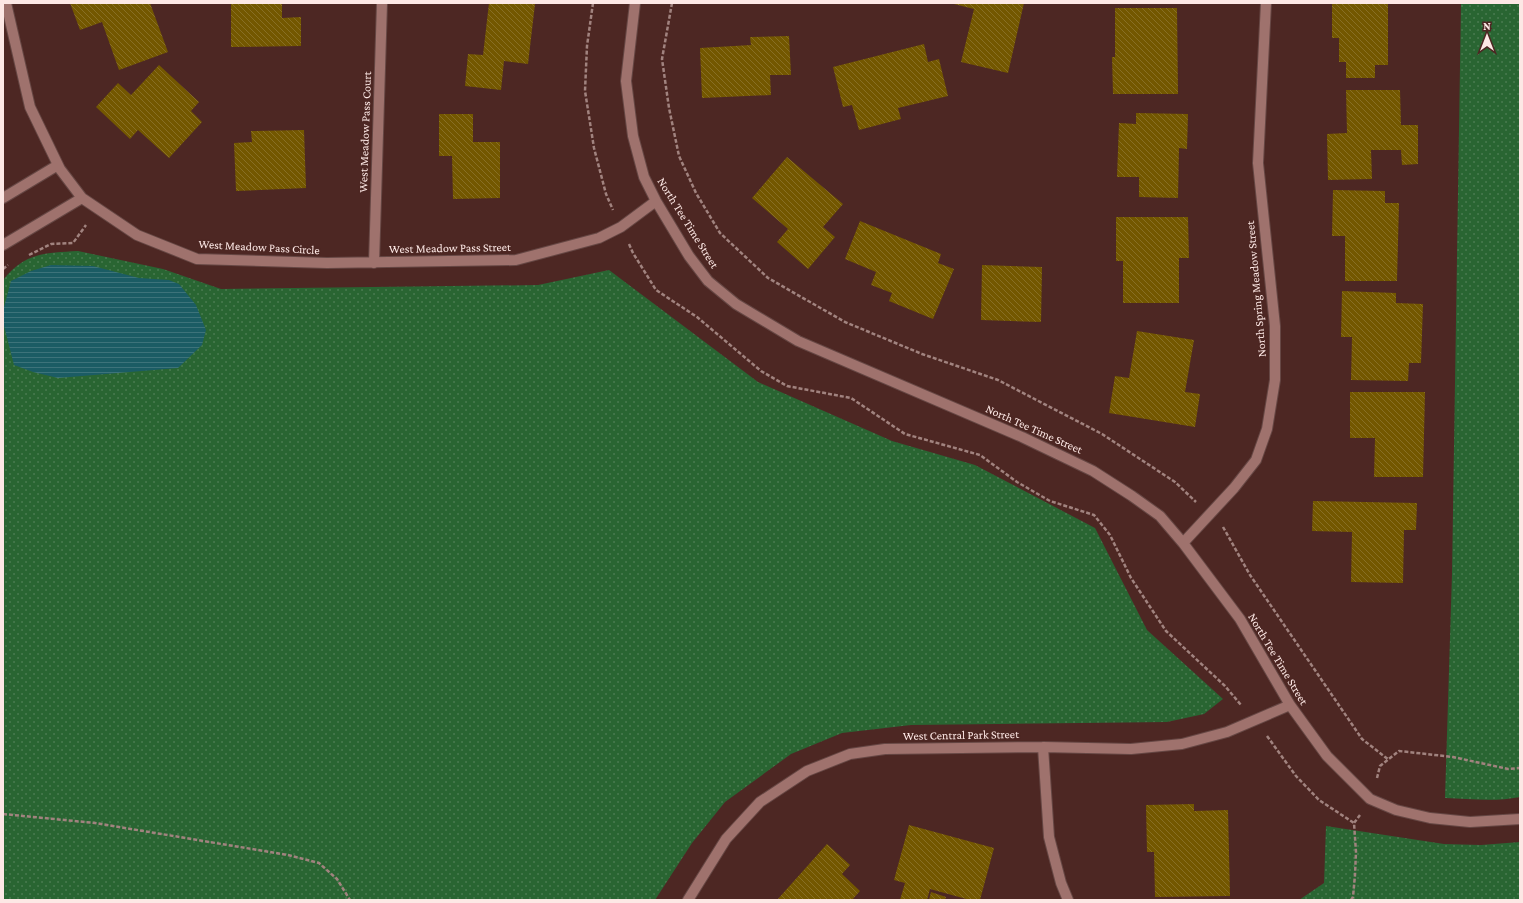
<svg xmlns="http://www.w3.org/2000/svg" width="1523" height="903" font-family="'Crimson Pro',serif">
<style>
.grass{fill:url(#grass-dots)}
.water{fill:url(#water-rules)}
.building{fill:url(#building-back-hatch)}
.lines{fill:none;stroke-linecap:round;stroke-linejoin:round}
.minor-casing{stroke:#664744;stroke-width:12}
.path{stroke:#a1837f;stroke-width:2.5;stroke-dasharray:4 2;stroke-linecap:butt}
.minor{stroke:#9f726d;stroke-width:10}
.labels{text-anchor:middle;stroke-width:3;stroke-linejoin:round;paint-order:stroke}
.street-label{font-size:12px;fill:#fde8e5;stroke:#4d2723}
</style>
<defs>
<pattern id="grass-dots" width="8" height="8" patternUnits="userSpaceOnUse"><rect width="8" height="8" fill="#296532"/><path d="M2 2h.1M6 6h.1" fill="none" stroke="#497b50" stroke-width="1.8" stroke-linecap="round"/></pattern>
<pattern id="water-rules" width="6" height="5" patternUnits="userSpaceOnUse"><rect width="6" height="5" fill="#1b5c64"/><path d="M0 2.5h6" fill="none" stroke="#3d737a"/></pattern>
<pattern id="building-back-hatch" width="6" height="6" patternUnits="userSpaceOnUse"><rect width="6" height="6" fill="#735700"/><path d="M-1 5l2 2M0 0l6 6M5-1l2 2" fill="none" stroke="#886f25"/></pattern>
</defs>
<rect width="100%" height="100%" fill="#4d2723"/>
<!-- grass -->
<path class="grass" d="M1461 3H1520V797C1496 802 1469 799 1445 798L1452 574Z
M78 251 163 269 221 289 538 285 609 270 758 382 892 441 975 465 1095 528 1147 630 1223 699 1204 714 1167 722 911 725 842 733 791 754 725 802 692 843 655 900H3V280C25 252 46 253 78 251Z
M1326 826 1444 844 1481 845 1520 842V900H1299L1324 883Z"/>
<!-- water -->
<path class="water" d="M51 265 93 266 139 278 169 280 179 284 196 305 206 330 202 345 178 368 58 378 33 372 14 365 3 322V311L11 281 31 271Z"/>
<!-- building -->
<path class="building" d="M70 3H150L168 52 119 70 102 22 80 30Z
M231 3H282V18L301 17V46L231 47Z
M489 3 535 4 528 64 504 61 501 90 465 86 468 54 483 55Z
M950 3H1024L1008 73 961 62 974 9Z
M1332 3H1388V65H1375V78H1346V62H1339V38H1332Z
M1115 8H1177L1178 94H1113L1112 57H1115Z
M789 36 791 75H770L771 95 702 98 700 48 751 45 750 37Z
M924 44 928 62 939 59 948 96 898 108 901 119 859 130 852 105 843 107 833 67Z
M159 65 199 102 191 111 202 122 169 158 138 130 130 139 96 107 118 83 131 95Z
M1346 90H1400L1401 125H1418V164L1402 165 1401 150H1371L1372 179 1328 180 1327 134 1347 133Z
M1136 113 1188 114 1187 149 1179 148 1178 198 1139 197V177H1117L1119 123 1136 124Z
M439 114H473V142H500V198L453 199 452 156H439Z
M304 130 306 188 236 191 234 143 252 142 251 131Z
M787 157 843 204 823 227 835 237 808 269 777 242 788 229 752 198Z
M1333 190 1385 191V203H1399L1397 281H1345V236H1332Z
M1116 217H1188L1189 258H1179V303H1123V261H1116Z
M860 221 941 254 938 263 954 269 933 319 889 301 892 293 871 285 876 272 845 259Z
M982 265 1042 267 1041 322 981 320Z
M1342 291 1396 293V303L1423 304 1421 363H1409L1408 381 1351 380 1352 337H1341Z
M1137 331 1194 340 1185 392 1200 394 1195 427 1109 413 1115 376 1129 378Z
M1350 392H1425L1423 477H1374L1375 438H1350Z
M1313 501 1417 503 1416 530H1404L1403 583 1351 582 1352 532 1312 531Z
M1194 804V811L1228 810 1230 896 1155 897 1154 852H1147L1146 805Z
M909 825 994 848 980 900H970L930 889 927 900H900L905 883 894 880Z
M827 844 850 865 842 874 860 891 852 900H777Z
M931 892 946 897 945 900H929Z"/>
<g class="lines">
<!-- minor casing -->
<g class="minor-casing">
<path id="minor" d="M6 3 30 107 60 169 82 198 137 235 197 259 327 263 516 260 599 238 621 227 656 201
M635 3 626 81 633 136 644 177 656 201 689 256 708 281 736 304 798 341 1022 437 1093 471 1132 496 1160 516 1183 543 1240 619 1290 705 1327 756 1370 799 1396 810 1430 818 1470 822 1520 819
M3 198 58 165
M3 245 82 198
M374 263 382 3
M1183 543 1234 488 1256 460 1267 429 1275 380V326L1258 163 1266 3
M1043 747 1049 837 1061 883 1068 900
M688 900 726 839 760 802 807 771 850 754 885 749 1043 747 1131 749 1182 744 1227 732 1290 705"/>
</g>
<!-- path -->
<path class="path" d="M593 3 587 46 585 91 594 148 606 194 613 210
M672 3 662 59 669 108 679 156 696 193 720 233 768 278 845 322 922 354 998 380 1102 434 1175 482 1196 502
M629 244 633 253 656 290 697 317 761 371 787 386 851 398 905 434 980 455 1017 482 1050 501 1094 515 1110 535 1131 578 1166 631 1225 686 1241 705
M29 255 51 244 73 243 86 225
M3 269 8 265
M1223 527 1250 575 1362 739 1389 760
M1267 736 1296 776 1319 800 1354 823
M1377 778 1380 766 1399 751 1453 757 1508 769 1520 768
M3 814 95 823 288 855 319 863 337 879 350 900
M1351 900 1353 897 1355 875 1356 852 1354 823 1360 815"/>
<!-- minor -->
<use href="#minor" class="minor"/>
</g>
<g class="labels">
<!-- street labels -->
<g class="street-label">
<text transform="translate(365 132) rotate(-88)" y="4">West Meadow Pass Court</text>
<text transform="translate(688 223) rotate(58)" y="4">North Tee Time Street</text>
<text transform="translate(259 247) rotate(3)" y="4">West Meadow Pass Circle</text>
<text transform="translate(450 248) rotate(-1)" y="4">West Meadow Pass Street</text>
<text transform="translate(1256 289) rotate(-95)" y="4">North Spring Meadow Street</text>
<text transform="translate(1034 429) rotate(24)" y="4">North Tee Time Street</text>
<text transform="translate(1278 659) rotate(59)" y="4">North Tee Time Street</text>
<text transform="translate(961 735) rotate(-1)" y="4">West Central Park Street</text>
</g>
</g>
<!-- border -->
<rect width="1523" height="903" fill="none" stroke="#fde8e5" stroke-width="8"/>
<!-- north arrow -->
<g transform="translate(1487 36)" stroke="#4d2723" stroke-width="3" paint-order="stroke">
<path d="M0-3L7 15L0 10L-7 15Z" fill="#fde8e5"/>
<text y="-6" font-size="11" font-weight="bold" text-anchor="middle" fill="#fde8e5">N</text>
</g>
</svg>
